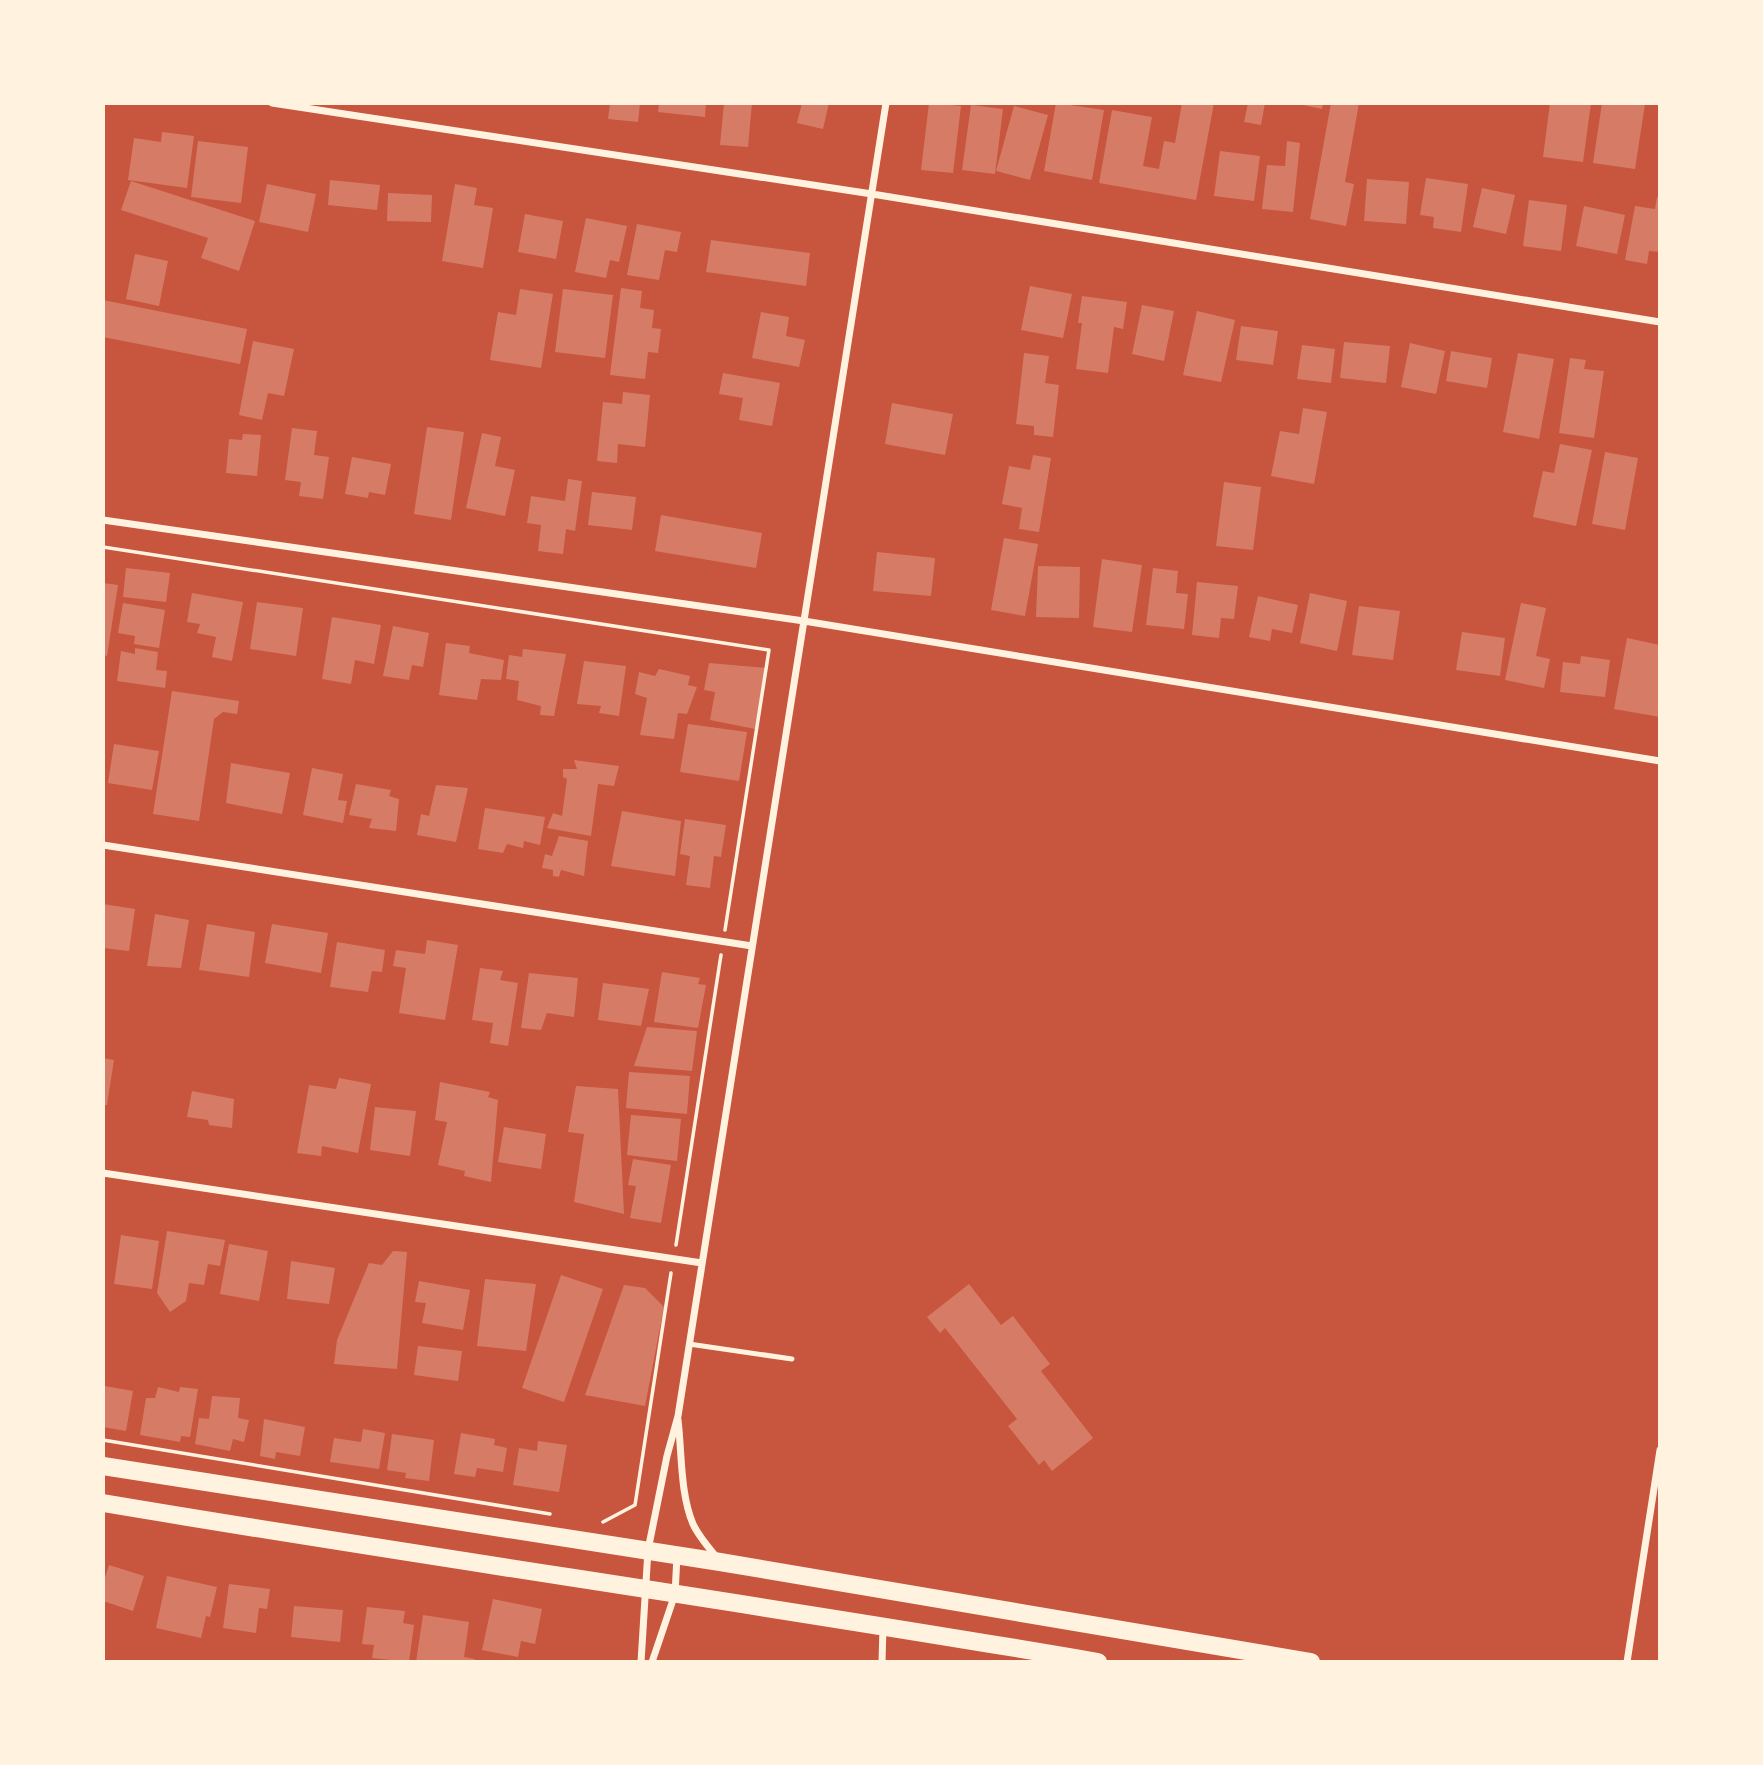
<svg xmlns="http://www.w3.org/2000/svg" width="1763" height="1765" font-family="'Noto Sans',sans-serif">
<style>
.building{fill:#d67c66}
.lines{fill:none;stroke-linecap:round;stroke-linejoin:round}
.path{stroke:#fff3e0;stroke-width:3.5}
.service{stroke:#fff3e0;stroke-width:5}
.minor{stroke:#fff3e0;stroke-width:7}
.primary{stroke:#fff3e0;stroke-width:18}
</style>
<rect width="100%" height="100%" fill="#c8553d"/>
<!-- building -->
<path class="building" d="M610 103H640L638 122 608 119Z
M659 103H706L705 117 658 112Z
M724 103H752L748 147 720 145Z
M802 103H829L823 129 797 123Z
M929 103 961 106 953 173 921 170Z
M1056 103 1104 110 1092 180 1044 171Z
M1182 103H1214L1196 200 1099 183 1112 110 1152 117 1143 166 1159 169 1164 141 1175 143Z
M1248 103H1265L1261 125 1244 122Z
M1294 103H1323L1322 109Z
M1331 103H1359L1345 182 1354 184 1346 226 1310 219Z
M1550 103H1591L1583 162 1543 157Z
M1602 103 1645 104 1635 169 1593 163Z
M971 105 1003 109 995 174 962 170Z
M1014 106 1048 115 1030 180 996 171Z
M162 132 194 136 187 188 128 180 134 138 161 142Z
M198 141 248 147 241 203 191 197Z
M1287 141 1300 143 1293 212 1262 209 1267 165 1285 166Z
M1220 151 1260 156 1254 201 1214 196Z
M1426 178 1468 184 1461 232 1433 228 1434 217 1420 215Z
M1367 179 1409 182 1406 224 1364 221Z
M330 180 380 185 377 210 328 205Z
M131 181 255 221 239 271 201 258 208 238 121 210Z
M267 184 316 194 308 232 259 222Z
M455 184 477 188 474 205 493 208 483 268 442 261Z
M1482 188 1515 195 1506 234 1473 227Z
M388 193 432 195 431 222 387 221Z
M1657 197H1660V252L1649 251 1647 264 1625 260 1635 206 1655 209Z
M1529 200 1567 205 1561 251 1523 246Z
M1584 206 1625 215 1617 254 1576 246Z
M525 214 563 221 556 259 518 252Z
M586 218 627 226 619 262 610 260 606 278 575 272Z
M637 224 681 232 677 252 665 250 659 280 627 275Z
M711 240 810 253 806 286 706 272Z
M135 254 168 261 159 306 126 299Z
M1030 286 1072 294 1063 338 1021 330Z
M621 288 642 291 640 308 654 310 652 328 661 329 658 353 648 352 645 379 610 375Z
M520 289 553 294 541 368 490 360 498 312 516 315Z
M563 289 613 295 605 358 555 352Z
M1082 296 1127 302 1123 329 1114 327 1108 373 1076 369 1082 323H1078Z
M103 300 247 329 240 364 103 337Z
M1142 305 1174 311 1164 361 1132 354Z
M1197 311 1235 320 1221 382 1183 375Z
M761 312 789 317 786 336 805 340 799 367 752 358Z
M1241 326 1278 331 1273 365 1236 360Z
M253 341 294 349 284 396 268 393 262 420 239 415Z
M1344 342 1390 346 1386 383 1340 378Z
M1410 343 1445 351 1436 394 1401 387Z
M1302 345 1335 349 1331 383 1297 379Z
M1451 351 1492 358 1487 388 1446 381Z
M1024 353 1049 356 1045 383 1059 385 1053 437 1034 435V426L1016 424Z
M1518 353 1554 359 1539 439 1503 432Z
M1570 358 1586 360 1584 369 1604 371 1594 438 1559 433Z
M723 373 780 383 772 426 739 420 743 398 719 394Z
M623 392 650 395 645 447 618 444 617 463 597 461 603 402 622 404Z
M892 403 953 414 945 455 885 444Z
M1303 408 1327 412 1314 484 1271 476 1280 431 1299 434Z
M427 427 464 432 451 520 414 514Z
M292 428 317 431 314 455 329 457 323 499 299 496 301 482 285 480Z
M482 433 501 437 495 466 515 470 505 516 466 508Z
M243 434 261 435 257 476 226 473 229 439 242 440Z
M1560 444 1592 450 1576 526 1533 517 1543 471 1554 473Z
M1605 452 1638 458 1625 530 1592 524Z
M1033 455 1051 458 1039 532 1019 529 1022 508 1002 504 1009 466 1030 470Z
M352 457 391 464 385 495 369 492 368 498 345 494Z
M568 479 582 481 575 531 566 529 563 554 538 551 541 525 527 523 531 496 565 501Z
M1224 482 1261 487 1253 550 1216 546Z
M592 492 636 497 632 530 588 525Z
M661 515 762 533 756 568 655 551Z
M1004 538 1038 544 1025 616 991 610Z
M877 552 935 558 931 596 873 591Z
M1102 559 1142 565 1132 632 1093 627Z
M1038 566 1080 567 1079 618 1036 617Z
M126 568 170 573 166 602 123 597Z
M1153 568 1178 571 1176 593 1188 594 1184 629 1146 625Z
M1197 582 1238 586 1234 619 1221 618 1219 638 1192 635Z
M103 583 118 585 107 656 103 655Z
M192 593 243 602 232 661 212 657 216 637 197 633 200 624 187 622Z
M1310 593 1347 601 1337 651 1300 643Z
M1258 596 1298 605 1292 633 1272 629 1270 641 1249 637Z
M257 602 303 608 296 656 250 649Z
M123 603 165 610 159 648 134 644 135 636 118 633Z
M1521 603 1546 608 1536 656 1550 659 1544 688 1505 680Z
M1359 606 1400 611 1393 660 1352 655Z
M332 617 381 625 374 664 355 660 351 684 322 679Z
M393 626 429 633 423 667 412 665 409 680 383 676Z
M1462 632 1505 638 1500 676 1456 670Z
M1627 638 1660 645V717L1614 709Z
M446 643 470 646 469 653 504 660 501 680 481 679 477 700 439 695Z
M135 648 158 652 156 670 167 671 165 688 117 681 121 651 135 654Z
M523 649 566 654 554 716 540 715 541 706 517 700 519 681 506 679 509 655 522 657Z
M1581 656 1610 660 1605 697 1560 692 1563 662 1580 664Z
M584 661 626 666 619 716 599 713 601 706 577 704Z
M709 663 767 668 755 729 710 720 715 692 704 690Z
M659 669 690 676 688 685 697 687 687 714 678 713 674 739 640 735 647 698 635 694 639 672 655 676Z
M172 691 239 701 237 714 223 712 214 719 199 821 153 814Z
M688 724 747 732 739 781 680 772Z
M114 744 159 751 152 790 108 783Z
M574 760 619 766 614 786 598 784 591 836 547 828 553 813 562 816 567 779 563 777V769H577Z
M231 763 290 773 282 814 226 803Z
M312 768 343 774 338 800 347 801 343 823 303 815Z
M356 784 391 790 389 796 399 799 396 831 369 828 372 819 349 815Z
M436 785 468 788 456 842 417 835 421 814 429 816Z
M485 808 545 817 540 845 524 841 523 848 507 844 503 853 478 849Z
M622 811 681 821 675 876 611 866Z
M685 819 726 825 721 857 714 856 710 888 686 885 690 856 680 854Z
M559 836 588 841 584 876 561 870 559 877 553 876V870L542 868 545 854 552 856Z
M103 904 135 909 129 951 103 948Z
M155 914 189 920 181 968 147 966Z
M207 924 255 932 249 977 199 970Z
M272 924 328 933 321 973 265 963Z
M427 940 458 945 445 1020 399 1013 406 968 393 966 396 950 425 954Z
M337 942 385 950 382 972 372 971 368 992 330 987Z
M480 968 503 971 500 980 518 983 508 1046 490 1043 493 1023 472 1020Z
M662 972 700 978 698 984 706 985 698 1028 654 1022Z
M529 973 578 978 574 1017 547 1013 541 1030 521 1028Z
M603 983 649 989 641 1026 598 1020Z
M647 1027 697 1031 692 1071 634 1066Z
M103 1058 114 1060 107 1105H103Z
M629 1072 690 1076 687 1114 626 1108Z
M339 1078 371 1084 358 1153 322 1146 321 1156 297 1153 309 1085 336 1089Z
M440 1082 490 1092 488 1097 498 1100 491 1182 464 1176 465 1171 438 1165 447 1122 435 1120Z
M576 1086 618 1089 624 1214 574 1202 584 1134 568 1132Z
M192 1091 234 1099 232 1128 209 1125 208 1120 187 1117Z
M375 1107 416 1111 410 1156 370 1150Z
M631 1115 681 1119 677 1161 627 1155Z
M504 1127 546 1134 541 1169 498 1162Z
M633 1159 671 1165 661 1223 630 1218 636 1186 628 1185Z
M167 1231 225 1240 220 1266 208 1264 204 1285 189 1283 186 1301 170 1312 157 1293Z
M121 1235 159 1241 152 1289 114 1284Z
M229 1244 268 1251 259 1301 220 1294Z
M393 1251 407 1252 397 1369 334 1364 337 1340 369 1263 382 1265Z
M291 1261 335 1268 329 1304 287 1299Z
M561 1275 603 1289 564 1402 522 1388Z
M485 1279 536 1284 526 1351 477 1346Z
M419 1281 470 1290 463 1330 422 1323 426 1303 415 1302Z
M969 1284 1001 1325 1013 1316 1050 1364 1041 1371 1093 1438 1052 1471 1044 1460 1039 1465 1008 1426 1017 1419 945 1328 940 1333 927 1317Z
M624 1285 645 1288 664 1307 645 1406 585 1395Z
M418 1346 462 1351 458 1381 414 1375Z
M105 1386 133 1391 126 1431 103 1427Z
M158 1387 179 1392 180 1387 198 1389 190 1437 181 1436 180 1442 140 1435 146 1398H155Z
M212 1396 240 1398 238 1418 249 1420 244 1442 233 1439 230 1451 195 1444 199 1418 209 1419Z
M264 1419 305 1427 300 1456 276 1452 275 1459 260 1456Z
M363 1429 385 1433 379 1469 330 1462 334 1438 361 1442Z
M461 1433 495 1439 494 1445 507 1448 503 1472 477 1468 475 1477 454 1474Z
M392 1434 434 1440 429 1481 405 1478 406 1473 387 1470Z
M538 1441 567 1445 559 1492 513 1485 519 1448 537 1451Z
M109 1565 144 1576 133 1611 103 1601V1584Z
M167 1576 217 1587 210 1617 206 1616 201 1638 156 1628Z
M229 1584 270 1589 267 1609 259 1608 256 1633 223 1628Z
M493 1599 542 1609 535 1644 521 1641 518 1657 482 1650Z
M294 1606 343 1610 340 1642 291 1637Z
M367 1607 405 1611 403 1623 414 1625 409 1662 372 1658 374 1645 362 1644Z
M423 1615 469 1622 464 1657 475 1659 474 1662H416Z"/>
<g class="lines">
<!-- path -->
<path class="path" d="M103 547 769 650 725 930
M676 1245 721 955
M103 1440 550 1514
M603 1522 635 1505 671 1273"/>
<!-- service -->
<path class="service" d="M689 1344 792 1359"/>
<!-- minor -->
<path class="minor" d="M272 103 872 194 1660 322
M103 520 804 621 1660 761
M103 845 752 946
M103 1173 702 1263
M678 1420C682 1453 680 1493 693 1524 699 1537 709 1548 719 1560
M641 1662 648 1550 667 1456 678 1416 886 103
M652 1662 675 1594 677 1556
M882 1662 883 1627
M1627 1662 1660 1450"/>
<!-- primary -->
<path class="primary" d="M103 1466 720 1562 1311 1662
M103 1503C435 1559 767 1605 1098 1662"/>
</g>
<!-- border -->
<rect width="1763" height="1765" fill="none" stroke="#fff3e0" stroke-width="210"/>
</svg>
